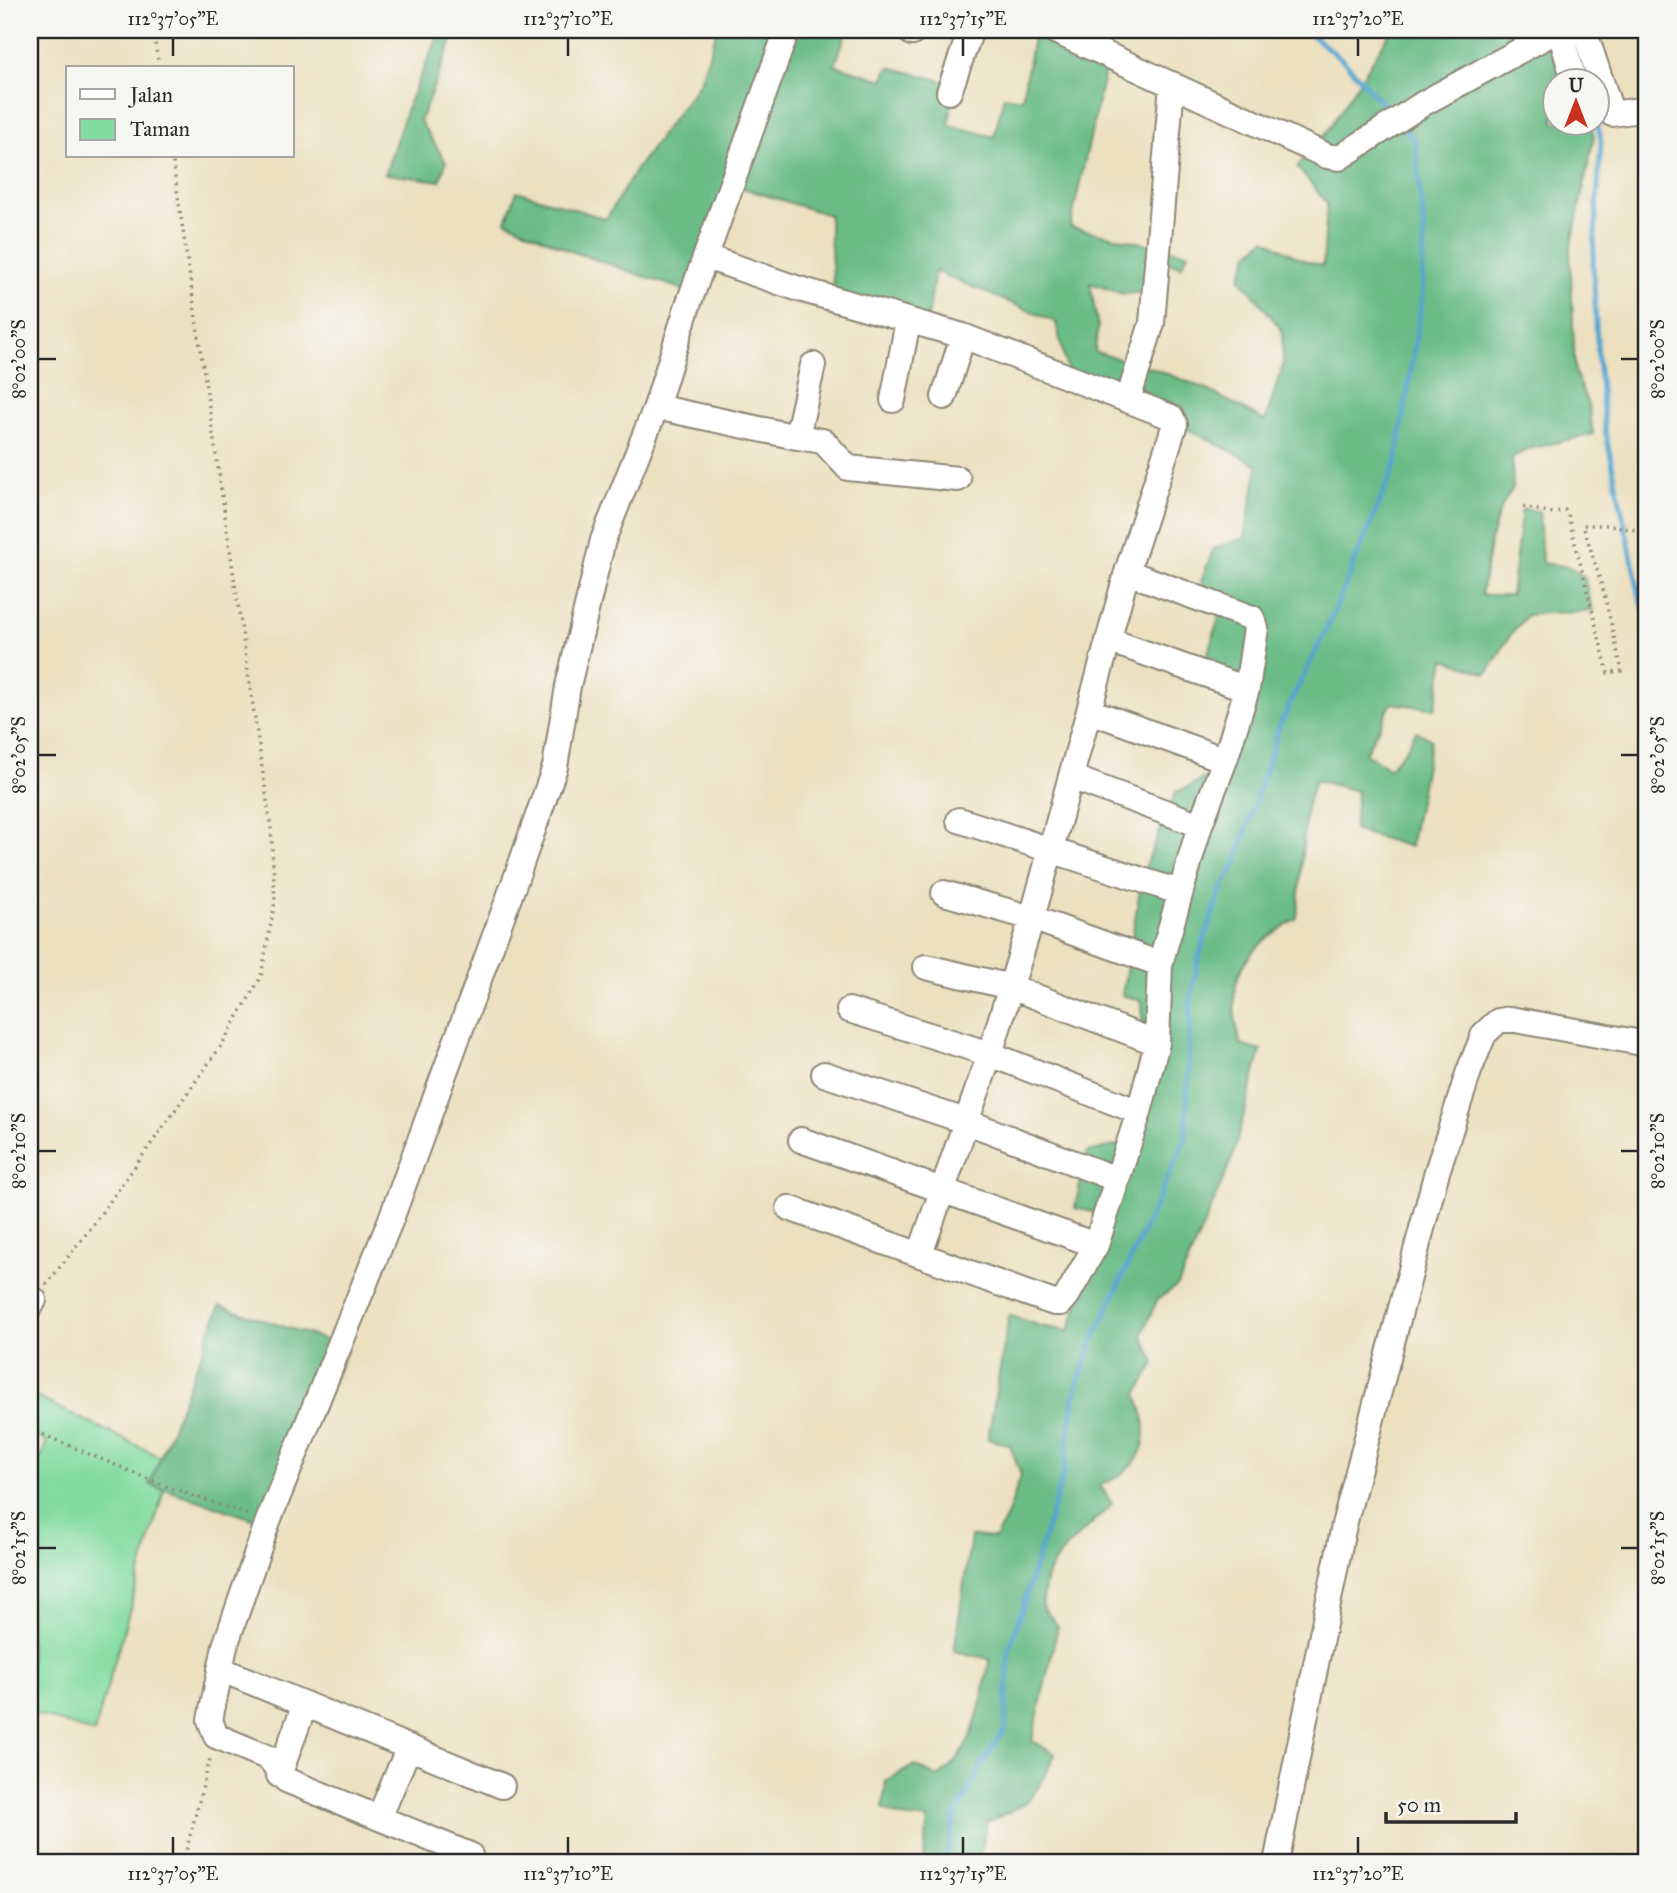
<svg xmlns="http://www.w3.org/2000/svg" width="1677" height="1893" font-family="'IM FELL Great Primer',serif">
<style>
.green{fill:#83dca1;stroke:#578466;stroke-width:2}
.forest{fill:#6abc87;stroke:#4a7459;stroke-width:2}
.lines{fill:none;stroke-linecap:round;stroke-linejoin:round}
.stream{stroke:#55a5cf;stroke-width:5}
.minor-casing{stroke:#8c8675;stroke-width:28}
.path{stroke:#8c8675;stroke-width:3.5;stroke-dasharray:2 5;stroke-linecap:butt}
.minor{stroke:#fff;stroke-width:24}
.ticks{fill:none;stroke:#2b2b2b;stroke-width:2.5}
.neatline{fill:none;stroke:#2b2b2b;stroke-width:2.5}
.ticks-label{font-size:18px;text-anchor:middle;fill:#2b2b2b}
</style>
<rect width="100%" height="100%" fill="#f6f6f2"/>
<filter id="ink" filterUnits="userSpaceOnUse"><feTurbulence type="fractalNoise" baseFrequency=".0143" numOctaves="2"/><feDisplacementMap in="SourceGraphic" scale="14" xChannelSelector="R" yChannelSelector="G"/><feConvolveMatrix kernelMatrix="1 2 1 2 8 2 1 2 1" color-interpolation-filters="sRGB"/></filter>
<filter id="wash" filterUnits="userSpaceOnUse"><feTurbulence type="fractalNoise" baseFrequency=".00686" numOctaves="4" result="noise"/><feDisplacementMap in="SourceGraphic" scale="28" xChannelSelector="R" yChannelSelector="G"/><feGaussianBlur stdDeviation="1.57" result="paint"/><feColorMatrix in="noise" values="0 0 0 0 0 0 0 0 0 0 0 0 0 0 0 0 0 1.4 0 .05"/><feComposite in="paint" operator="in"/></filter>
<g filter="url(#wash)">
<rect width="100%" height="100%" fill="#ece0bf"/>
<!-- green -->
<path class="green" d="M30 1394 161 1457 150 1484 164 1490 94 1733 30 1712V1484L47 1442 30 1433Z"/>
<!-- forest -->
<path class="forest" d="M441 30H456L420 121 446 162 440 181 385 174 408 105Z
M717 30H847L835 65 883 80 889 67 954 84 949 125 994 137 1004 96 1022 99 1033 37 1107 62 1070 227 1188 253 1182 266 1156 259 1151 292 1123 294 1090 283 1098 327 1095 352 1155 369 1206 389 1265 421 1283 365 1282 330 1240 278 1249 253 1265 239 1300 259 1323 266 1327 203 1297 167 1327 132 1392 30H1572L1578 80H1554V122L1590 123 1594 137 1570 252 1575 371 1589 408 1593 434 1529 449 1512 457 1513 488 1500 509 1491 539 1481 595H1511L1522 509 1539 511 1542 563 1569 567 1584 577 1593 611C1571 614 1550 611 1527 615L1511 634 1487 674 1445 659 1435 709 1392 703 1365 753 1389 768 1404 752 1416 731 1431 740 1410 847 1354 830 1357 791 1315 780 1306 808 1297 918C1240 952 1223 979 1241 1045L1261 1051 1232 1159 1178 1285 1157 1300 1142 1335 1155 1363 1137 1394C1154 1438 1145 1468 1100 1485L1112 1504C1093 1524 1058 1550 1048 1574 1044 1584 1044 1597 1042 1607L1058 1626 1032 1741 1055 1754C1034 1799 1033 1802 987 1822L978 1863H923L928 1820 901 1817 883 1809 886 1781 915 1765 937 1777C976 1754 981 1700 990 1659L954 1651 971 1536 995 1538 1007 1517 1021 1475 1010 1445 988 1439 1009 1315 1040 1326 1069 1331 1105 1215 1075 1208 1087 1152 1136 1141 1142 1082V1001L1122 995 1143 872 1176 792C1229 772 1229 749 1237 698L1204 666 1221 611 1201 581 1214 548 1245 538 1258 465 1091 379 1067 370 1056 322 935 271 926 330 834 298 829 215 733 185 698 295 571 251 506 221 517 191 606 219 637 168 700 82Z
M220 1306 348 1347 270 1525 150 1484Z"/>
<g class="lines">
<!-- stream -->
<path class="stream" d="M1305 30 1344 61 1393 116
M1596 116 1601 141 1593 265 1598 360 1605 430 1641 602 1647 619
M946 1863 954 1819 985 1759 1005 1729 1009 1650 1063 1476 1075 1392 1092 1343 1186 1138 1191 996 1199 956 1220 892 1235 865 1280 724 1328 626 1396 463 1422 300 1424 230 1415 141 1402 126"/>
</g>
</g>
<g filter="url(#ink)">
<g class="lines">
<!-- minor casing -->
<g class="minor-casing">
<path id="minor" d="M1053 30 1327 156 1339 158 1424 103 1554 32 1561 36 1574 80
M1584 30 1612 114 1647 109
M912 33 914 30
M949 92 971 30
M706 257 796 288 963 336 1171 417 1175 424 1127 572 1032 918 990 1054 920 1254
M944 397 963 336
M893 400 908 321
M1128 400 1152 323 1172 84
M656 407 797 437 813 365
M797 437 823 441 848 468 958 479
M1108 640 1247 689
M1090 711 1225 760
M1071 777 1200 825
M959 820 1179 892
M944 893 1032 918 1160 964
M926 967 1011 987 1157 1043
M849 1010 990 1054 1139 1112
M824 1074 965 1121 1116 1179
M801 1140 1096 1245
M789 1208 1054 1303H1061L1067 1296 1096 1245 1139 1112 1157 1043 1160 964 1200 825 1225 760 1247 689 1256 628 1252 618 1127 572
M30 1298 34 1300 30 1307
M220 1669 502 1786
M279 1775 305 1704
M379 1818 409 1747
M470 1855 286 1780 269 1758 216 1736 210 1720 225 1646 268 1521 391 1219 515 881 555 767 568 686 603 540 656 407 687 308 787 30
M1276 1863 1344 1525 1436 1175 1469 1071 1484 1034 1498 1021 1510 1019 1647 1044"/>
</g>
<!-- path -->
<path class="path" d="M153 30 159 68
M1523 507 1553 513 1565 510 1568 515 1608 673 1622 671 1603 589 1583 525H1607L1647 532
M46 1285 93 1225 221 1046 261 977 275 901 271 828 172 156
M30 1429 165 1486 249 1515
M183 1863 211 1755"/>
<!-- minor -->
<use href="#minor" class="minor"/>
</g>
</g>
<!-- ticks -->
<path class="ticks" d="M173 38V56M568 38V56M963 38V56M1358 38V56M38 359H56M1621 359H1638M38 755H56M1621 755H1638M38 1151H56M1621 1151H1638M38 1548H56M1621 1548H1638M173 1837V1854M568 1837V1854M963 1837V1854M1358 1837V1854"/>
<!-- margin -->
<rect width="1677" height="1893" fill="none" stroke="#f6f6f2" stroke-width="77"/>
<!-- legend -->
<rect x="66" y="66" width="228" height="91" fill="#f6f6f2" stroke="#a5a5a2" stroke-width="2"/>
<rect x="80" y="89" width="35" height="10" fill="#ffffff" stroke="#a5a5a2" stroke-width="2"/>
<text x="130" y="102" font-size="21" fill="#2b2b2b">Jalan</text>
<rect x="80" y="119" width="35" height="21" fill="#83dca1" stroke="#a5a5a2" stroke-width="2"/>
<text x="130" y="136" font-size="21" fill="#2b2b2b">Taman</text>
<!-- north arrow -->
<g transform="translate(1576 102)"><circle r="33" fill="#f6f6f2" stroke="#a5a5a2" stroke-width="2"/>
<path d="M0-5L12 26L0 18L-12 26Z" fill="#c8321e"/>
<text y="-10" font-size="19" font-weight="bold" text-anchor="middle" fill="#2b2b2b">U</text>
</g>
<!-- scale -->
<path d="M1386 1812v10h130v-10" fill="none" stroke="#2b2b2b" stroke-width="3.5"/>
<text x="1397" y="1812" font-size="21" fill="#2b2b2b" stroke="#f6f6f2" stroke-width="5" paint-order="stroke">50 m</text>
<rect x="38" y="38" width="1600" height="1816" class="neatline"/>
<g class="ticks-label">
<text x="173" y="25">112°37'05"E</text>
<text x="568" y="25">112°37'10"E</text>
<text x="963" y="25">112°37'15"E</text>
<text x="1358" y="25">112°37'20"E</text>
<text transform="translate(19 359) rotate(-90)" y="6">8°02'00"S</text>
<text transform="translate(1658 359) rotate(-90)" y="6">8°02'00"S</text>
<text transform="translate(19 755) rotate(-90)" y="6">8°02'05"S</text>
<text transform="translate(1658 755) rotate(-90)" y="6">8°02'05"S</text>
<text transform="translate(19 1151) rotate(-90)" y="6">8°02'10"S</text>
<text transform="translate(1658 1151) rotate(-90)" y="6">8°02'10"S</text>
<text transform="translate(19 1548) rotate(-90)" y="6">8°02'15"S</text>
<text transform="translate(1658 1548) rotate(-90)" y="6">8°02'15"S</text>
<text x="173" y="1880">112°37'05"E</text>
<text x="568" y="1880">112°37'10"E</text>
<text x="963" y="1880">112°37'15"E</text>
<text x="1358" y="1880">112°37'20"E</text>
</g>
</svg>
